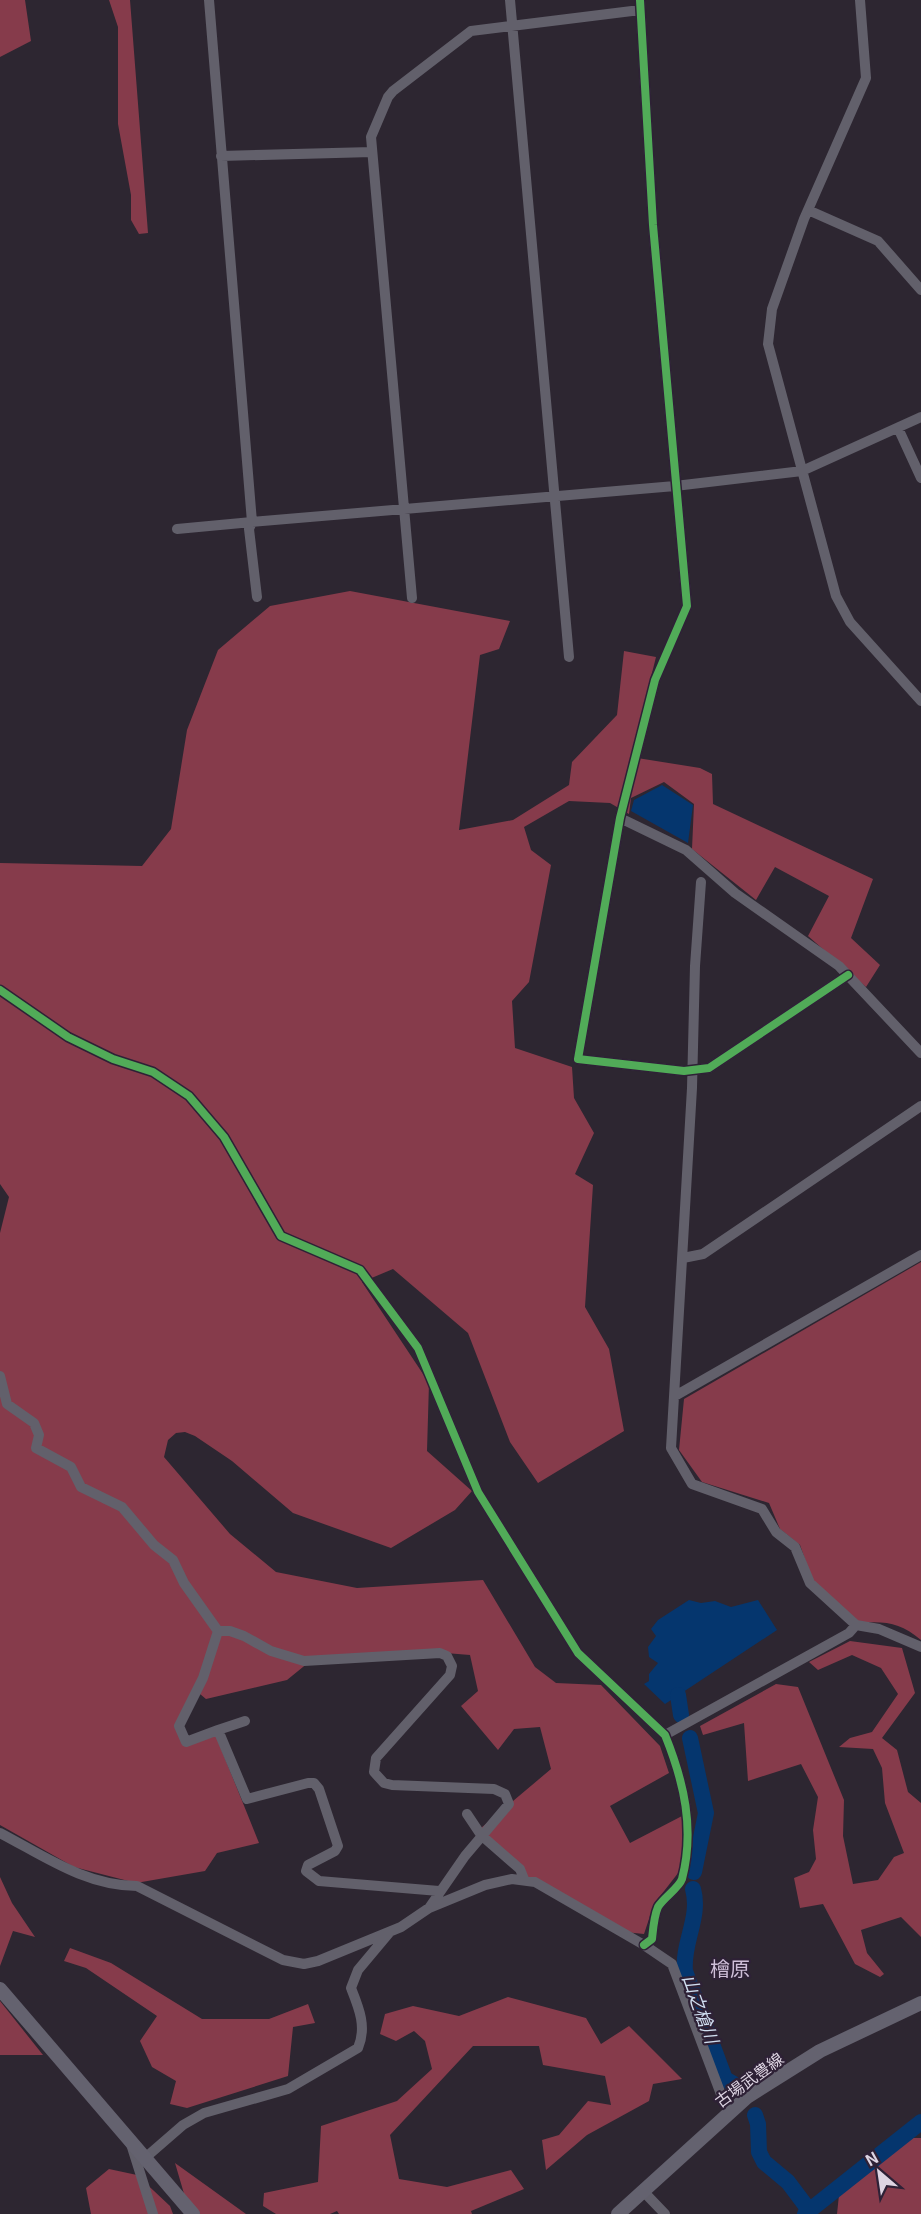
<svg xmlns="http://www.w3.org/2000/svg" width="921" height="2214" font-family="Georgia,'Noto Sans JP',serif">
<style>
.forest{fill:#863b4b}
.water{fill:#05366e}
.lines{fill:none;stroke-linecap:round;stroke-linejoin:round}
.river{stroke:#05366e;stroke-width:16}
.street{stroke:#62606b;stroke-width:10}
.secondary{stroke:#64626f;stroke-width:14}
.cycleway-casing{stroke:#2e2136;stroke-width:11}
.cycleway{stroke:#51ab58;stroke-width:8}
.labels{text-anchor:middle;stroke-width:4.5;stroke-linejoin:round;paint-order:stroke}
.street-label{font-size:16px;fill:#ded5e3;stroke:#2e2136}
.water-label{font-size:18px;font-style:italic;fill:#d0def0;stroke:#2e2136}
.quarter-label{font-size:20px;fill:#cfbfd9;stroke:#2e2136}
</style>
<rect width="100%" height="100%" fill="#2d2631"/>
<!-- forest -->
<path class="forest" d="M0 0H25L31 41 0 57Z
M109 0H130L148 233 139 234 131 220V195L118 124V27Z
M350 591 510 621 499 649 480 655 459 830 513 820 569 785 572 762 617 715 624 651 656 657 631 757 700 768 712 774 713 804 873 879 851 938 880 965 866 987 808 936 829 896 775 867 756 900 692 849 694 804 664 782 631 798 629 814 610 803 569 801 524 827 531 850 551 865 529 982 512 1001 515 1048 572 1067 574 1098 594 1133 575 1174 593 1185 585 1307 609 1349 624 1431 538 1483 510 1442 468 1333 393 1269 362 1282 429 1383 427 1451 472 1491 455 1510 391 1548 293 1513 232 1461 195 1436 185 1432 176 1433 168 1440 164 1457 230 1534 276 1572 357 1588 483 1580 535 1667 556 1683 601 1685 660 1746 669 1773 610 1806 630 1843 682 1816V1868L654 1904 644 1934 625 1932 523 1877 481 1828 551 1769 540 1727 514 1729 498 1750 461 1706 478 1691 470 1655 421 1651 314 1658 287 1680 206 1699 194 1689 175 1725 183 1745 216 1736 259 1843 217 1853 205 1871 136 1883 74 1867 0 1825V1233L9 1197 0 1184V863L142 866 171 829 187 730 218 650 270 606Z
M921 1262V1640C900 1623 887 1621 859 1623L813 1582 800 1545 780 1529 769 1503 702 1482 679 1450 684 1399Z
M850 1641 902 1648 915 1693 882 1738 897 1750 908 1792 921 1803V1937L901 1917 861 1930 867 1953 884 1974 880 1977 855 1964 823 1904 800 1908 794 1878 809 1872 816 1859 813 1830 818 1797 801 1764 748 1781 744 1723 703 1735 700 1726 776 1684 798 1687 844 1800 843 1836 853 1884 878 1880 894 1857 904 1853 885 1803 882 1768 873 1749 839 1747 850 1738 872 1732 898 1694 881 1668 852 1655 818 1670 809 1662Z
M0 1877 12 1903 35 1937 13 1931 0 1966Z
M70 1948 111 1963 202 2019H269L308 2004 315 2023 293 2027 288 2076 187 2108 170 2104 176 2081 152 2067 140 2041 157 2016 86 1968 64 1961Z
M508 1997 586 2018 601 2044 629 2026 682 2079 653 2084 649 2101 587 2135 546 2170 542 2140 559 2135 588 2101 611 2105 605 2076 543 2065 539 2046H473L390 2135 399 2179 447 2187 511 2170 524 2189 471 2211 472 2214H339L337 2211 330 2214H276L263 2206 264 2193 318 2182 321 2126 397 2101 432 2069 425 2041 414 2031 396 2041 380 2034 385 2014 413 2006 459 2016Z
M0 2001 43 2055H0Z
M905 2138H921V2214H837L839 2195Z
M175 2163 246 2214H190Z
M109 2169 137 2175 170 2206 173 2214H91L86 2188Z"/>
<!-- water -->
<path class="water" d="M662 785 693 805 688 843 631 811 634 800Z
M689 1600 701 1603 715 1601 731 1607 758 1600 777 1630 665 1704 644 1684 649 1681V1674L658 1663 649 1657 648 1647 656 1636 651 1629 658 1620Z"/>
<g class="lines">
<!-- river -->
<path class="river" d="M678 1695 681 1715
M690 1738 706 1813 694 1872
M693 1889C701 1917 682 1943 685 1971L725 2079 737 2086
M755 2115 758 2124 759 2152 764 2162 788 2182 809 2210
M805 2214 921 2122"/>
<!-- street -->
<path class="street" d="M209 0 252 522 675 486 802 471 921 417
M510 0 569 657
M640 0 653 225 687 606 655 680 620 818 578 1059 684 1071 709 1068 848 975
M860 0 866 78 804 219 772 309 768 344 836 596 850 622 921 701
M221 156 372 152
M808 210 878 241 921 290
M898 428 921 478
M177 529 252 522 249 529 257 597
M412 598 371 137 388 97 393 91 471 31 640 10
M620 818 686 850 735 893 839 966 921 1053
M701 882 695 966 692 1088 671 1448 692 1484 762 1509 776 1532 795 1547 810 1583 856 1625 879 1629 921 1647
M0 990 68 1037 113 1059 153 1072 189 1096 224 1137 281 1236 360 1270 418 1348 478 1492 578 1653 665 1735C684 1782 695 1829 682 1879 679 1888 663 1898 658 1907 654 1916 653 1929 652 1939L644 1945
M683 1258 703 1254 921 1106
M0 1376 7 1404 34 1423 39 1435 36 1448 71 1467 81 1487 122 1507 154 1545 173 1560 184 1583 218 1631H230L244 1636 271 1651 304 1661 440 1653 447 1656 452 1666 450 1675 376 1758 374 1772 384 1783 392 1785 494 1789 505 1794 509 1804 465 1856 429 1908
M675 1396 921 1255
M245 1721 218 1730 247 1799 308 1783H314L319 1789 338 1846 335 1851 308 1865 306 1871 319 1881 439 1891
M218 1730 186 1742 179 1726 203 1678 218 1631
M665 1735 849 1633 856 1625
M467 1814 481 1835 520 1869 524 1879
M0 1833C44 1856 86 1886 137 1886L283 1960 304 1964 318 1961 401 1927 429 1908 485 1885 512 1879 535 1882 644 1945 672 1964 722 2097 732 2111
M131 2144 153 2214
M145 2158 183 2125 204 2113 288 2089 358 2048C367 2027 359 2008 351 1988L358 1970 389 1933
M643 2191 665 2214"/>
<!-- secondary -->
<path class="secondary" d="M0 1989 193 2214
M618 2214 747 2097 820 2051 921 2003"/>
<!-- cycleway casing -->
<g class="cycleway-casing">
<path id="cycleway" d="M640 0 653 225 687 606 655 680 620 818 578 1059 684 1071 709 1068 848 975
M0 990 68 1037 113 1059 153 1072 189 1096 224 1137 281 1236 360 1270 418 1348 478 1492 578 1653 665 1735C684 1782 695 1829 682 1879 679 1888 663 1898 658 1907 654 1916 653 1929 652 1939L644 1945"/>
</g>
<!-- cycleway -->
<use href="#cycleway" class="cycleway"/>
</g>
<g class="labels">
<!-- street labels -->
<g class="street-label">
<text transform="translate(749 2080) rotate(-36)" y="6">古場武豊線</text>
</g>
<!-- water labels -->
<g class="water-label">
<text transform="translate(700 2009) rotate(70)" y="6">山之槍川</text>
</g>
<!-- quarter labels -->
<g class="quarter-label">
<text x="730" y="1976">檜原</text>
</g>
</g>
<!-- north arrow -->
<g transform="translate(879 2172) rotate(331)" stroke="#2e2136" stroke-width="4.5" paint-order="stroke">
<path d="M0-4.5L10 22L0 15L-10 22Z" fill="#ded5e3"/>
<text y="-9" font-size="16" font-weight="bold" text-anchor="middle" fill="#ded5e3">N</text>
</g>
</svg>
